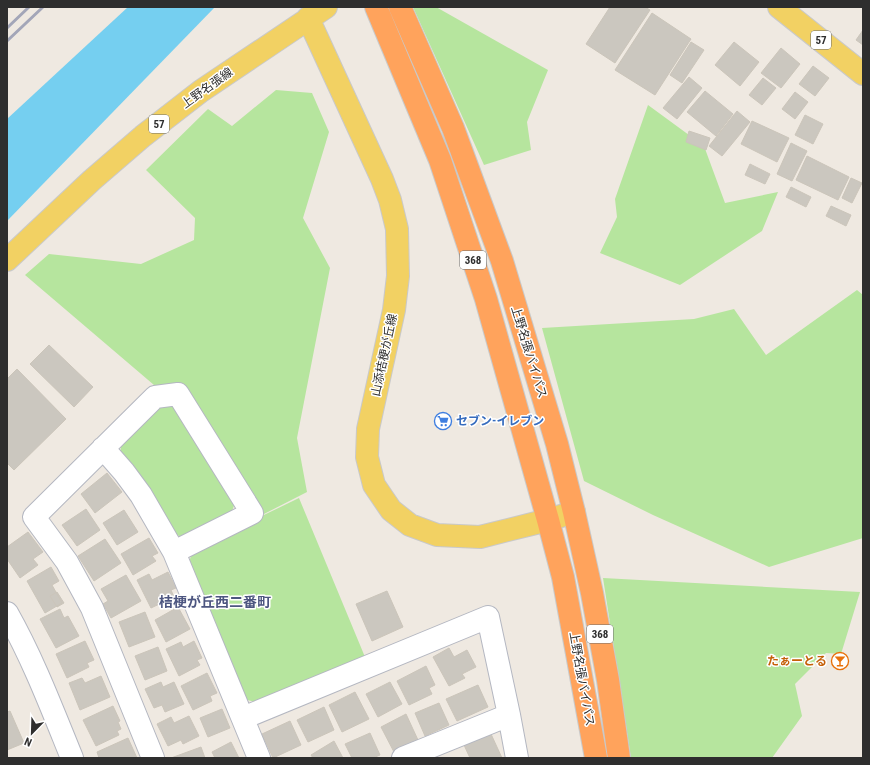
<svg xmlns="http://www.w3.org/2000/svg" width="870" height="765" font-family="'Roboto Condensed','Noto Sans JP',sans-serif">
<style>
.green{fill:#b6e59e}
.water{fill:#75cff0}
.building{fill:#cbc7bf;stroke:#cbc5ba}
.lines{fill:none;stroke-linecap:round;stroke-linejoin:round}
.minor-casing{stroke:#b4b7c1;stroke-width:24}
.major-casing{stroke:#c9c9c9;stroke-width:24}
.highway-casing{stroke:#c9c9c9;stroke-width:24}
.minor{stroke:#fff;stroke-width:22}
.major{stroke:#f2d163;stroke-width:22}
.highway{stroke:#ffa35c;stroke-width:22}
.rail{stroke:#a3a6b8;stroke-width:3}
.labels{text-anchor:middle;stroke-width:3;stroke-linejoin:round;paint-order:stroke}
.shield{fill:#fff;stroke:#6d6d6d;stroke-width:1}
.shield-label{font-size:11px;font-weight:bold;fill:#2e2e2e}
.street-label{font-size:12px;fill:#2e2e2e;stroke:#fff}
.shop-label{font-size:12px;font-weight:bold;fill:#366cbe;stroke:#fff;text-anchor:start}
.food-label{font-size:12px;font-weight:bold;fill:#c56008;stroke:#fff;text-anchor:end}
.quarter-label{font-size:14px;font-weight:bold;fill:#4d5680;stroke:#fff}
</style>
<rect width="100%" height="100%" fill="#efe9e1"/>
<!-- green -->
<path class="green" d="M413 7H436L548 70 527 122 531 150 484 165Z
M276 90 312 93 329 132 303 218 330 268 297 438 307 492 262 515 182 387 154 385 25 275 49 254 141 264 194 240 195 218 146 170 208 109 232 126Z
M648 105 704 146 725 203 778 192 762 231 680 285 600 253 617 217 615 199Z
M857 290 863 295V538L769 567 653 515 584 481 542 328 694 319 734 309 766 355Z
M159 404H173L236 500 231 514 184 538 172 533 120 455 122 440Z
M299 498 365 657 255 702 244 699 188 564 194 549Z
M603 578 860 592 841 654 826 653 795 684 802 716 772 758H631Z"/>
<!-- water -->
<path class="water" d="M128 7H215L7 221V119Z"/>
<!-- building -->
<path class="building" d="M610 7H645L650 10 615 63 586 44Z
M652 13 691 39 655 95 615 70Z
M863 30V45L856 40Z
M691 42 704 50 682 83 670 75Z
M734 42 759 62 740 86 715 65Z
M781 48 800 64 781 88 761 73Z
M813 66 829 78 815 96 799 84Z
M689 77 702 88 677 119 663 108Z
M763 78 776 88 762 105 749 95Z
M705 91 733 114 716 136 687 112Z
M795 92 808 102 795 119 782 109Z
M737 111 750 122 722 156 709 146Z
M805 115 823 124 813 144 795 135Z
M752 121 789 138 777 162 741 144Z
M689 131 710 138 706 150 686 142Z
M791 143 807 151 792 181 777 174Z
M807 156 849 177 838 200 796 180Z
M750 164 770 174 765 184 745 175Z
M851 178 862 183 852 203 842 198Z
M791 187 811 197 806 207 786 197Z
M831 206 851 215 846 226 826 216Z
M49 345 93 387 74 407 30 364Z
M17 369 66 419 14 470 7 463V379Z
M107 473 122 492 95 513 81 494Z
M86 509 100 530 77 546 62 525Z
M124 510 138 532 117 545 103 523Z
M28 532 43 552 33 559 38 565 20 578 7 559V547Z
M149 538 158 553 152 556 156 561 133 575 121 554Z
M105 539 121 563 94 581 78 556Z
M51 567 59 581 52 585 62 603 45 613 27 581Z
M168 572 176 588 171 590 174 597 151 608 137 580 149 574 152 580Z
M126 575 141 601 111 618 103 604 108 601 101 589Z
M387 591 403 627 372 641 356 604Z
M57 592 64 603 57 607 50 596Z
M178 607 190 629 166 642 155 620Z
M60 609 64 618 68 616 79 636 56 648 40 619Z
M145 612 155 637 129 647 119 622Z
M85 641 94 660 87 663 89 667 67 678 56 654Z
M194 641 202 658 197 660 200 665 179 676 166 649 181 642 183 647Z
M158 647 167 671 145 680 135 656Z
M449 648 454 657 467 650 476 667 462 674 465 678 449 686 433 657Z
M426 666 435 685 429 688 432 694 409 705 397 681Z
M207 673 217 693 210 696 212 701 193 710 181 686Z
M101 676 110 697 80 710 69 683 82 678 85 683Z
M161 682 163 687 174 682 184 704 165 712 162 705 154 708 145 689Z
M390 682 402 704 378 717 366 694Z
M478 685 488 707 457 721 446 699Z
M355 692 369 719 342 732 329 705Z
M439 703 449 725 425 736 415 713Z
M113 706 120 721 118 722 121 729 117 731 119 735 96 746 83 720Z
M324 707 334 730 308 742 297 720Z
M222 709 230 728 208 737 200 718Z
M10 711 24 743 7 750V712Z
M406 714 418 740 394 752 381 727Z
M189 716 199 736 183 744 181 740 168 746 157 724 171 717 174 723Z
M290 721 301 745 273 758 262 734Z
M370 733 380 755 373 758H352L345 744Z
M491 734 502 758H470L464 745Z
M128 738 137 758H99L97 752Z
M334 741 343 758H313L311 755Z
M231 742 239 758H215L212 752Z
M201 747 205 758H171Z"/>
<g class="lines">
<!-- minor casing -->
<g class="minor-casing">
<path id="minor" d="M103 448 124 472 141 495 174 552 259 758
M7 613C33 659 52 709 72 758
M243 718 488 617 509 715 517 758
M153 758 92 608 67 562 34 517 155 397 178 394 252 513 174 552
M403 758 509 715"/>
</g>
<!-- major casing -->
<g class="major-casing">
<path id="major" d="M779 7 863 74
M308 18 382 179 390 200 397 229 398 276 394 310 368 429 367 457 374 485 391 510 410 525 437 535 480 537 548 520 574 512
M7 260 92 180 143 136 201 91 326 7"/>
</g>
<!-- highway casing -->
<g class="highway-casing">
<path id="highway" d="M376 7 440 160 486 299 548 520 563 577 596 758
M400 7 453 128 502 261 557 444 574 512 592 593 608 680 619 758"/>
</g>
<!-- minor -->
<use href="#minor" class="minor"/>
<!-- major -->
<use href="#major" class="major"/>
<!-- highway -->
<use href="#highway" class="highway"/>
<!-- rail -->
<path class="rail" d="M7 28 29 7
M7 41 43 7"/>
</g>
<!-- icons -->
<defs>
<g id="supermarket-ring" transform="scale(0.9)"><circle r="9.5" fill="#fff" stroke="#3f7fe0" stroke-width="1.5"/><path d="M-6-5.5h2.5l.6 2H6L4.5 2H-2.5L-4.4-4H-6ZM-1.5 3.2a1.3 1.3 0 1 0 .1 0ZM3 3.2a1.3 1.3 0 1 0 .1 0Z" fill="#3f7fe0"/></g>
<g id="bar-ring" transform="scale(0.9)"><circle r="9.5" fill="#fff" stroke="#e8710a" stroke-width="1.5"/><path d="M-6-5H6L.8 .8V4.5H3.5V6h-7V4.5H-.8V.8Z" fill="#e8710a"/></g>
</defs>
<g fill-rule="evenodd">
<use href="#supermarket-ring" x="443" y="421"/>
<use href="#bar-ring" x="840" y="661"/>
</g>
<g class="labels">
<!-- shield labels -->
<g class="shield">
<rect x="811" y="31" width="20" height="18" rx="3"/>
<rect x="149" y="115" width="20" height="18" rx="3"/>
<rect x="460" y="251" width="26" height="18" rx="3"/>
<rect x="587" y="625" width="26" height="18" rx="3"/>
</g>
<g class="shield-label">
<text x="821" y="44">57</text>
<text x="159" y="128">57</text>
<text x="473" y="264">368</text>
<text x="600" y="638">368</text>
</g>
<!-- street labels -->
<g class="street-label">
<text transform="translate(207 88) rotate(-36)" y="4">上野名張線</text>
<text transform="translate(529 352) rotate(73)" y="4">上野名張バイパス</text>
<text transform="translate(384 355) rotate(-78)" y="4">山添桔梗が丘線</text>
<text transform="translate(582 679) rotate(80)" y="4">上野名張バイパス</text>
</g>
<!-- shop labels -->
<g class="shop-label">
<text x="456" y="425">セブン-イレブン</text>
</g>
<!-- food labels -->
<g class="food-label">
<text x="827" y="665">たぁーとる</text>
</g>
<!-- quarter labels -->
<g class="quarter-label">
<text x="215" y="607">桔梗が丘西二番町</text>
</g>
</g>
<!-- border -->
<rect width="870" height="765" fill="none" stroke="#2e2e2e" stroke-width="16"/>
<!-- north arrow -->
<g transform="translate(32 733) rotate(203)" stroke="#ffffff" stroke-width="3" paint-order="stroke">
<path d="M0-3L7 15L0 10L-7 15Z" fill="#2e2e2e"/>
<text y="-6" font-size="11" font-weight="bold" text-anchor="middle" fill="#2e2e2e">N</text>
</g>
</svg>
